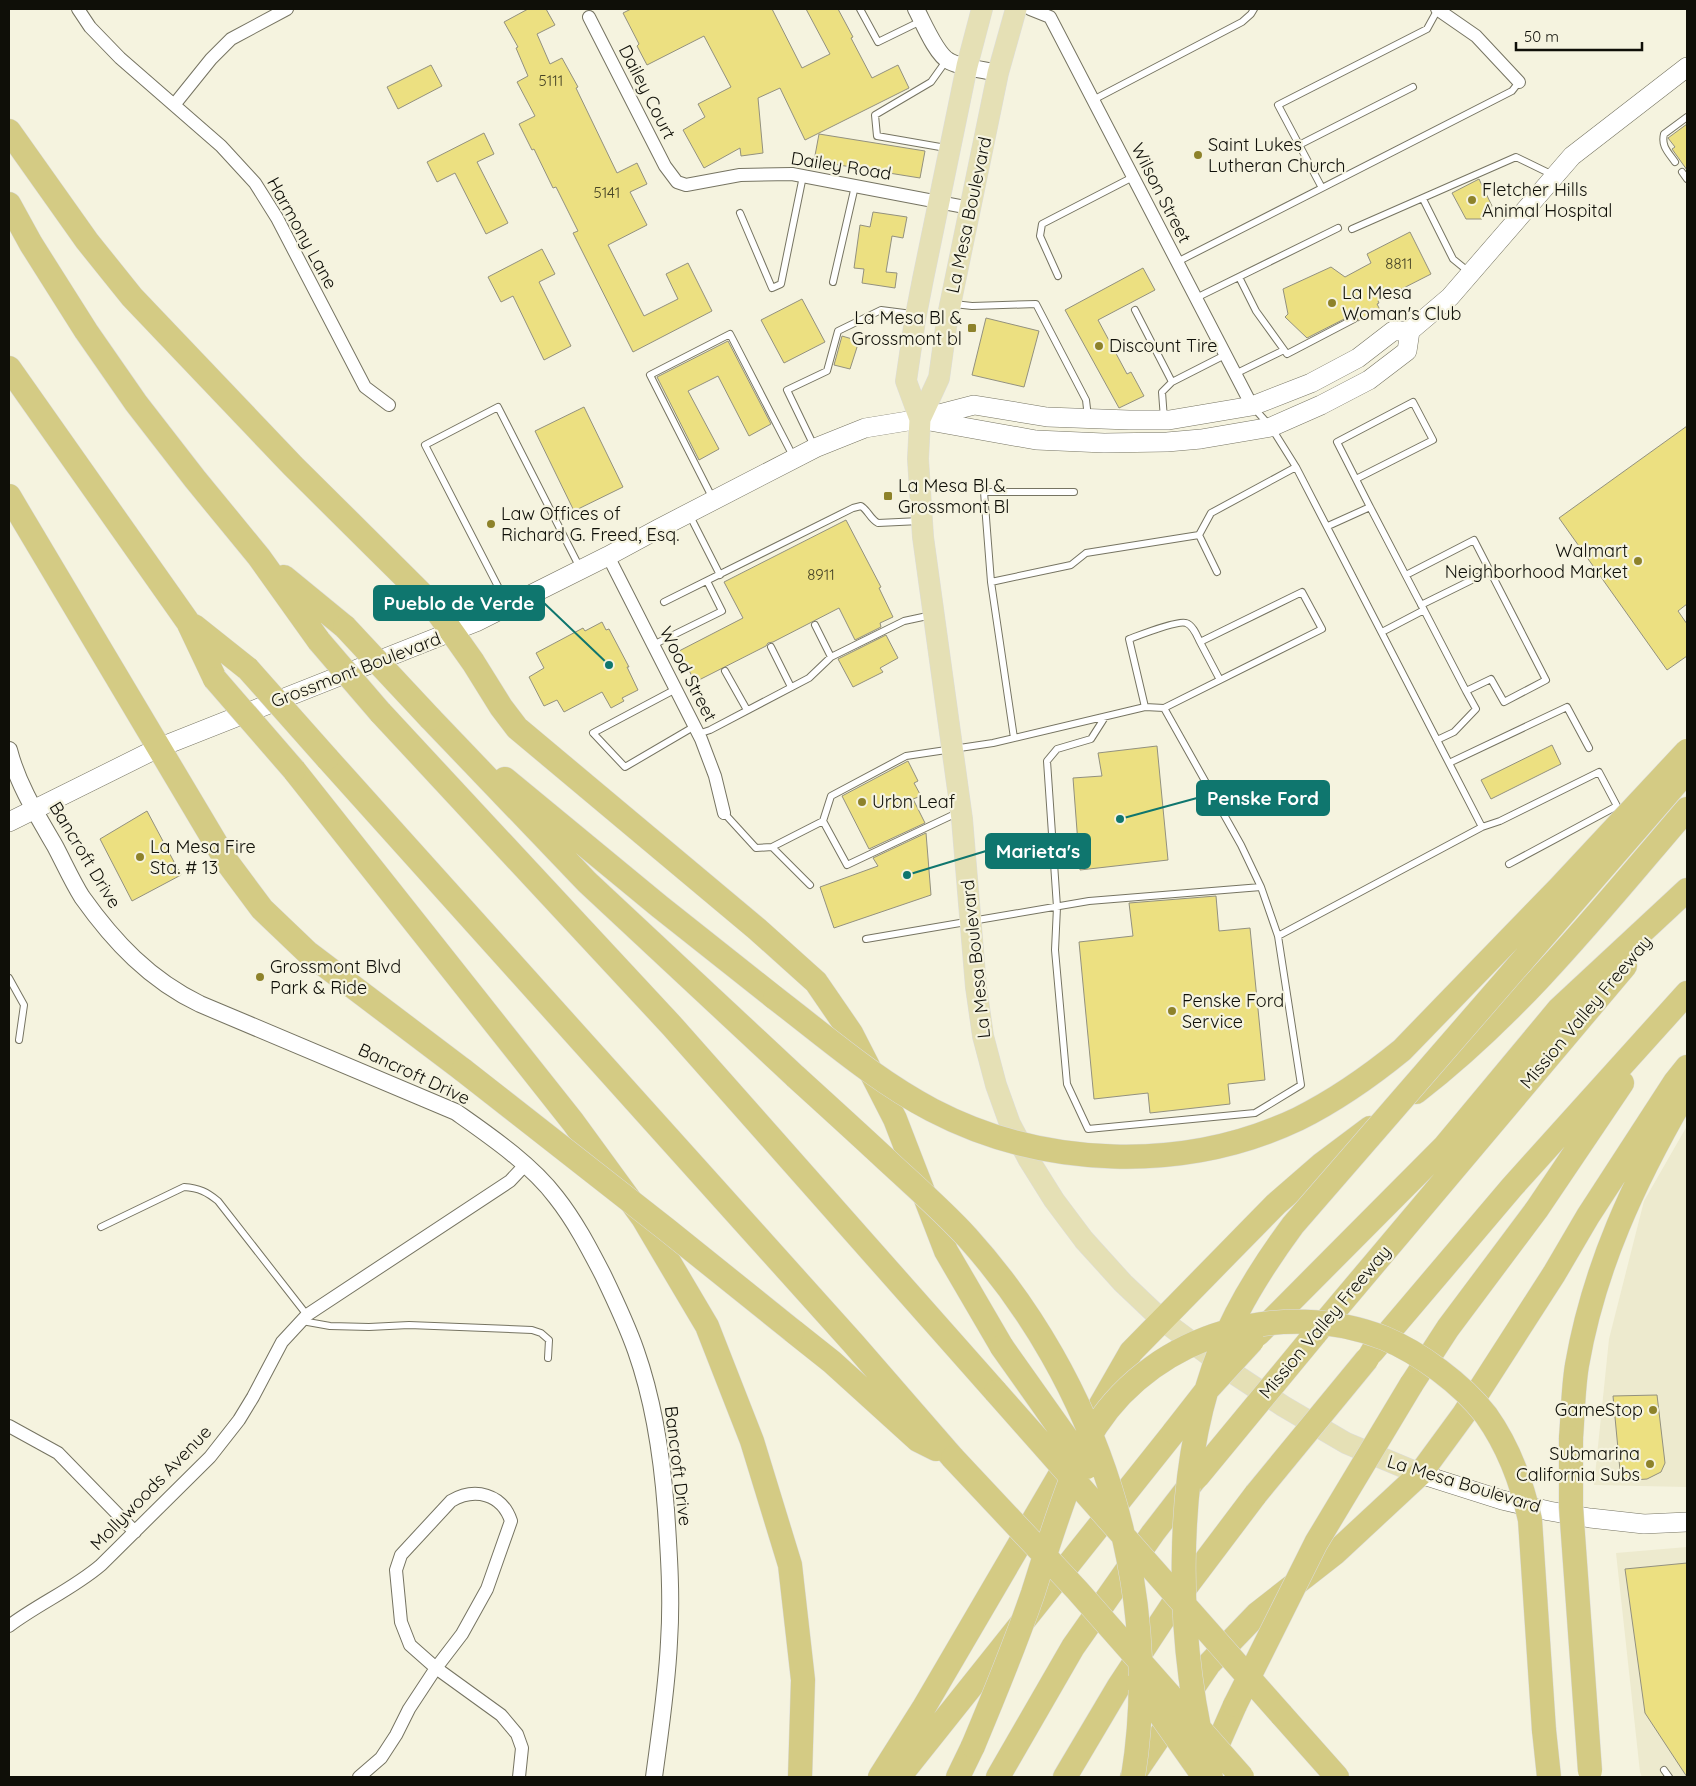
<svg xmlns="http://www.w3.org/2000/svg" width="1696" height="1786" font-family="Quicksand,sans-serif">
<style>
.built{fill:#edeace}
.building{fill:#ece081;stroke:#93917f}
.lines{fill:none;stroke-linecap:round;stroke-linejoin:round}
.service-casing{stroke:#767462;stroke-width:8}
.minor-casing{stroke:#767462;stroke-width:14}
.tertiary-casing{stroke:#767462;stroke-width:18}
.secondary-casing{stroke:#767462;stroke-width:20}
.primary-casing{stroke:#dddddc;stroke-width:22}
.motorway-casing{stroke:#dddddc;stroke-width:25}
.service{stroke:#fff;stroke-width:6}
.minor{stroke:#fff;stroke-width:12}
.tertiary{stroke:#fff;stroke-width:16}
.secondary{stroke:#fff;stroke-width:19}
.primary{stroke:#e5e0b5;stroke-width:21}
.motorway{stroke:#d4cb84;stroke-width:24}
.motorway-bridge-casing{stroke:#dddddc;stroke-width:25;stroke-linecap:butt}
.motorway-bridge{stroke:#d4cb84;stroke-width:24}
.poi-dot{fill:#8d822a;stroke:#f5f3df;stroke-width:2}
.labels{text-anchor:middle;stroke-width:4.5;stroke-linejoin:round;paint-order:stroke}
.number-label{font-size:15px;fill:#464326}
.street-label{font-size:18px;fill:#0f0f08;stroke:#f5f3df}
.poi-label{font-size:18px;fill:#0f0f08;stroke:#f5f3df;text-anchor:start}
.leader{fill:none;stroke:#0f766e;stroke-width:2}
.callout-dot{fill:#0f766e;stroke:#f5f3df;stroke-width:2}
.callout{fill:#0f766e;stroke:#0f766e;stroke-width:2}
.callout-label{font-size:19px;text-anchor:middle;font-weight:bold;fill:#fff}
</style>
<rect width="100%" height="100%" fill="#f5f3df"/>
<!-- built -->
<path class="built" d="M1687 1126V1487L1594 1485 1609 1339 1644 1201Z
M1687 1547V1777H1642L1640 1772 1616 1553Z"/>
<!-- building -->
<path class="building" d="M528 9H546L555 25 537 34 550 64 562 58 578 87 576 88 617 173 637 163 647 184 630 192 647 225 608 245 644 316 678 299 666 274 688 263 712 311 633 352 573 233 578 231 556 187 553 188 534 149 532 150 519 124 535 116 517 82 528 76 516 48 518 47 504 22Z
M631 9H772L802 68 830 54 806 9H838L853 37 851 38 872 78 898 65 909 88 805 140 780 88 758 98 763 153 741 156 740 148 704 168 683 130 705 117 698 104 731 87 704 36 647 65 637 46 639 44 623 13Z
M431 65 442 86 398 109 387 87Z
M1687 124V170L1672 149 1675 147 1668 138Z
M484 133 494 154 477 162 508 223 486 234 455 173 437 182 427 162Z
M819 134 925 151 920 178 814 161Z
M1479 179 1492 206 1482 219H1466L1452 193Z
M873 212 907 217 903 238 892 236 886 272 897 273 895 288 862 283 864 269 854 268 860 225 870 227Z
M1410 232 1431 274 1378 301 1379 303 1377 304 1380 310 1358 321 1357 315H1352L1307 338 1285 317 1288 314 1283 289 1331 267 1345 277 1371 263 1367 254Z
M542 249 555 274 539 282 571 346 544 360 513 296 501 302 488 277Z
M1143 268 1155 290 1098 320 1127 374 1131 372 1144 396 1119 408 1065 310Z
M802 299 825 342 784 363 761 320Z
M986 318 1039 331 1024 387 972 375Z
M842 336 859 341 850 369 834 365Z
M728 341 771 424 749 436 718 376 688 391 719 449 699 460 657 377Z
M584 407 623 487 574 511 535 431Z
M1687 426V604L1678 611 1687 624V656L1667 670 1559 518Z
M846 520 881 587 879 588 893 617 880 623 881 627 855 640 839 608 773 642 768 643 766 646 695 682 679 651 743 618 724 582Z
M602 622 606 630 609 629 629 667H627L638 690 622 698 624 701 611 708 602 692 564 712 557 700 544 706 529 677 544 668 536 653 583 628 585 631Z
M886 635 898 658 880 668 883 672 853 687 838 659Z
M1552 745 1561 764 1491 799 1481 780Z
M1157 746 1168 860 1080 870 1073 778 1102 776 1098 753Z
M908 761 918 781 914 783 921 796 913 799 925 823 869 849 842 796Z
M147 811 181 875 132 901 100 839Z
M926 833 931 895 834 928 820 887 878 866 873 858Z
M1216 896 1219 931 1250 928 1265 1080 1228 1084 1230 1104 1150 1113 1148 1093 1094 1099 1079 942 1133 936 1129 903Z
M1657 1395 1665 1463 1661 1472 1647 1479 1621 1481 1613 1396Z
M1687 1563V1777L1645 1713 1625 1569Z"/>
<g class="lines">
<!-- service casing -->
<g class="service-casing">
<path id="service" d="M860 9 878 42 921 21
M1093 100 1242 22 1251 14 1254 9
M1299 145 1413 87
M946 148 877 136 875 115 931 82 946 61
M1675 162C1668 152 1661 146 1664 134L1687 117
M1682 172 1687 179
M1322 188 1278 105 1427 29 1438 9
M1423 199 1453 259 1469 272
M740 213 772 288 781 284 803 176
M1352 229 1516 157 1553 175
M1177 262 1512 91 1519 82
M1058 276 1040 236 1042 224 1133 177
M1239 277 1256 311 1287 354 1354 319
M833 282 855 186
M1196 298 1338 228
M954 304 972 306 1036 304 1086 400 1088 417
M1135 310 1172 382
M1235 374 1284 350
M1253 407 1271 427 1296 467 1482 827
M1164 419 1162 392 1172 382 1225 355
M814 446 787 390 827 371 838 331 881 310 912 314
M1356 479 1433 440 1413 402 1337 442 1370 507
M713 499 650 375 730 334 793 456
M689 514 720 575
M1328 526 1370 507 1417 597 1424 610 1382 632
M1199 535 1217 572
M1406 575 1474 540 1546 680 1504 702 1491 679 1466 691 1424 610
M991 582 984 492H1074
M664 602 853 508 861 506C868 510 870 519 878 523L920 521
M507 604 425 445 498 407 580 568
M1421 605 1490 571
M815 625 831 657 904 621 932 615
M653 645 722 611 707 581
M771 647 791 687
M725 671 747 710
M676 689 593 733 625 767 695 726
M1145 707 1129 639C1140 635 1178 620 1186 623 1193 625 1197 636 1200 642
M1105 717 1091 739 1057 749 1047 761 1057 907 1055 950 1067 1084 1088 1129 1255 1113 1301 1085 1278 936 1261 887
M698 734 710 730 809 678 831 657
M1014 738 991 582 1071 565 1086 553 1199 535 1211 513 1296 467
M1437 740 1454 732 1476 709 1466 691
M1449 763 1567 707 1589 748
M724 813 756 848 772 847
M957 813 847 865 823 821 831 796 906 756 993 743 1145 707 1164 708 1322 629 1302 592 1200 642 1220 680
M810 885 772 847 823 821
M1278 936 1482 827 1500 821 1599 772 1617 806 1509 864
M866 939 1089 901 1261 887 1241 845 1164 708
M9 978 24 1005 19 1040
M101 1227 184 1187C199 1188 207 1192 218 1201L307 1315
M302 1321 330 1326 369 1327 409 1325 532 1330 541 1333 549 1340 548 1358
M1664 1770 1669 1777"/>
</g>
<!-- minor casing -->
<g class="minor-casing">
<path id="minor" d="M78 9 90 27 120 58 221 146 255 183 277 218 365 387 389 405
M1030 9 1050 17 1252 406
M1437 9 1476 36 1519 82
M589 17 665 166 677 182 686 185 740 175 792 174 970 208
M174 105 211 59 231 39 287 9
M608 556 701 739 715 776 724 813
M9 1426 58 1453 135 1532
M9 1626C38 1604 73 1589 101 1565L210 1457 239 1420 253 1397 282 1342 307 1315 510 1181 525 1165
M359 1777 381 1758 396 1735 409 1709 436 1668 462 1634 487 1589 511 1521C502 1494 475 1487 451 1501L401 1555 396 1570 401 1622 410 1645 436 1668 501 1715 517 1734 522 1748 519 1777"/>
</g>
<!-- tertiary casing -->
<g class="tertiary-casing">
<path id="tertiary" d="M916 9C923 22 936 54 949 61 958 67 986 70 998 73
M9 750C18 785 37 815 55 846 64 863 72 881 82 897 114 942 150 980 200 1004L456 1112C490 1136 531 1164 556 1197 575 1221 589 1248 603 1275 615 1300 627 1325 636 1351 654 1402 662 1457 666 1510 669 1554 672 1598 669 1642 667 1687 660 1732 654 1777"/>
</g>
<!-- secondary casing -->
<g class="secondary-casing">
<path id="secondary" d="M924 420 1036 440 1104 443 1167 442 1201 439 1271 427 1321 405 1369 380 1407 351 1410 331 1450 297 1572 156 1687 67
M9 822 158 748 476 622 608 556 658 529 815 448 865 428 920 419 974 405 1047 417 1129 420H1169L1252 406 1311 383 1358 358 1393 331H1410
M1420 1474 1502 1500 1549 1511 1590 1518 1644 1524 1687 1522"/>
</g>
<!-- primary casing -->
<g class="primary-casing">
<path id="primary" d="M982 9 967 66 923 279 915 320 906 381 920 419 918 459 923 537 962 819 976 987 983 1036 996 1085 1010 1124 1029 1160 1054 1200 1084 1240 1123 1283 1162 1320 1233 1373 1283 1406 1346 1443 1420 1474
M920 419 939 378 947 320 984 141 998 73 1016 9"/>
</g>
<!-- motorway casing -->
<g class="motorway-casing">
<path id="motorway" d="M9 131 87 241 132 297 293 466 432 604 473 662 501 707 517 728 757 929 816 982 851 1033 895 1119 946 1251 1002 1347
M9 204 31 244 86 331 136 403 195 479 259 557 319 641
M9 368 188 622 215 679
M9 496 227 862 262 909 307 952 463 1070
M284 577 345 627
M194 626 248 669
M380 712 672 1026 996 1392
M430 718 587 882 796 1077
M327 758 853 1343 953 1458
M294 770 573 1122 643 1218 707 1326 752 1441 790 1565 803 1680 800 1777
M505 779 659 906 775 998
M1416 1092C1520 1012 1602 908 1687 809
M793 1331 832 1362 918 1440 936 1449
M1258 1334 1445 1146 1559 1009 1687 890
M1315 1334 1625 966
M1372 1352 1512 1187 1687 993
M1411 1385 1448 1328 1537 1209 1622 1083
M1092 1420 1131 1352 1276 1204 1322 1164 1370 1128
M1571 1438C1573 1414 1573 1389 1577 1365 1594 1267 1634 1182 1683 1097
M1281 1714 1337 1777
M1544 1730 1549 1777
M1209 1764 1235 1705
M880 1777 923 1709 1074 1451
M899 1777 1174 1432
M958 1777 973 1746
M998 1777 1073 1647 1153 1533 1194 1480
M1065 1777 1119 1686 1173 1604 1256 1494
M1132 1777 1209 1664 1257 1614 1335 1553 1420 1474 1464 1414 1554 1274 1588 1216 1675 1082 1687 1067"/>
</g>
<!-- service -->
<use href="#service" class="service"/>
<!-- minor -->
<use href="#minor" class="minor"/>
<!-- tertiary -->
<use href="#tertiary" class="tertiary"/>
<!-- secondary -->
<use href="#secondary" class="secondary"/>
<!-- primary -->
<use href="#primary" class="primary"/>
<!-- motorway -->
<use href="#motorway" class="motorway"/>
<!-- motorway-bridge casing -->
<g class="motorway-bridge-casing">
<path id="motorway-bridge" d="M345 627 430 718
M319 641 380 712
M248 669 327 758
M215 679 294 770
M775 998C826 1037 875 1080 932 1110 1043 1168 1184 1173 1298 1119 1336 1100 1369 1077 1402 1050L1559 888 1687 751
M463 1070 666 1229 793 1331
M796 1077C829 1107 861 1136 893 1166 918 1189 944 1212 967 1237 1097 1381 1164 1584 1133 1777
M1002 1347 1087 1467
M996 1392 1281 1714
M1174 1432 1206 1391 1252 1341
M1571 1438V1507L1590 1771
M953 1458 1077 1590 1242 1777
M1197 1477 1315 1334
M1256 1494 1367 1359
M1138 1683 1204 1777
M1235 1705 1316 1543 1411 1385
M973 1746C994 1696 1015 1645 1033 1593 1047 1549 1060 1505 1078 1463 1083 1451 1089 1437 1096 1426 1157 1333 1283 1298 1384 1338 1420 1353 1462 1384 1486 1415 1508 1446 1522 1483 1530 1520L1544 1730
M1211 1777C1175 1650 1171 1472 1221 1348 1238 1304 1265 1263 1293 1225L1687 771"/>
</g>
<!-- motorway-bridge -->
<use href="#motorway-bridge" class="motorway-bridge"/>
</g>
<!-- markers -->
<g class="poi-dot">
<circle cx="1198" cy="155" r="5"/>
<circle cx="1472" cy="200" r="5"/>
<circle cx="1332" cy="303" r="5"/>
<rect x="967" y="323" width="10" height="10" rx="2.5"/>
<circle cx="1099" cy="346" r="5"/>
<rect x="883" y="491" width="10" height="10" rx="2.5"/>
<circle cx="491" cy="524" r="5"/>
<circle cx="1638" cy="561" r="5"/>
<circle cx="862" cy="802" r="5"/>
<circle cx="140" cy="857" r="5"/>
<circle cx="260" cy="977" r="5"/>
<circle cx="1172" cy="1011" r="5"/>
<circle cx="1653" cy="1410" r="5"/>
<circle cx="1650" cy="1464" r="5"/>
</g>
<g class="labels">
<!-- number labels -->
<g class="number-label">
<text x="551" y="86">5111</text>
<text x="607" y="198">5141</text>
<text x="1399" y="269">8811</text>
<text x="821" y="580">8911</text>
</g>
<!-- street labels -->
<g class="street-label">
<text transform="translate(647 92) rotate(63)" y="6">Dailey Court</text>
<text transform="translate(841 166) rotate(9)" y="6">Dailey Road</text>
<text transform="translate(1161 193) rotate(63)" y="6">Wilson Street</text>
<text transform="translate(969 215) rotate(-78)" y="6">La Mesa Boulevard</text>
<text transform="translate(302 233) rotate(61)" y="6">Harmony Lane</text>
<text transform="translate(356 670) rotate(-21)" y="6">Grossmont Boulevard</text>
<text transform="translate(688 674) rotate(63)" y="6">Wood Street</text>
<text transform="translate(85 855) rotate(59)" y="6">Bancroft Drive</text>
<text transform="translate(976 959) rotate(-96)" y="6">La Mesa Boulevard</text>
<text transform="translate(1586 1012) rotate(-50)" y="6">Mission Valley Freeway</text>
<text transform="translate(414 1074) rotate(25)" y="6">Bancroft Drive</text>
<text transform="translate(1325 1322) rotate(-50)" y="6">Mission Valley Freeway</text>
<text transform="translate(678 1466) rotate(83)" y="6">Bancroft Drive</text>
<text transform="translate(1464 1484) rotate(17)" y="6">La Mesa Boulevard</text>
<text transform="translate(151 1488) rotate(-46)" y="6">Mollywoods Avenue</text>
</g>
<!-- poi labels -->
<g class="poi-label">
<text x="1208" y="151">Saint Lukes<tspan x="1208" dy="21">Lutheran Church</tspan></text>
<text x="1482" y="196">Fletcher Hills<tspan x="1482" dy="21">Animal Hospital</tspan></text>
<text x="1342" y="299">La Mesa<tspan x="1342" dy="21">Woman's Club</tspan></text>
<text x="962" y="324" text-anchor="end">La Mesa Bl &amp;<tspan x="962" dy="21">Grossmont bl</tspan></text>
<text x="1109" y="352">Discount Tire</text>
<text x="898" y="492">La Mesa Bl &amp;<tspan x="898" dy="21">Grossmont Bl</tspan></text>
<text x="501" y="520">Law Offices of<tspan x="501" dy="21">Richard G. Freed, Esq.</tspan></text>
<text x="1628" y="557" text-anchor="end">Walmart<tspan x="1628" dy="21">Neighborhood Market</tspan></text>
<text x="872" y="808">Urbn Leaf</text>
<text x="150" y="853">La Mesa Fire<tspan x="150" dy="21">Sta. # 13</tspan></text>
<text x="270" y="973">Grossmont Blvd<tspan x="270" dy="21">Park &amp; Ride</tspan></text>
<text x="1182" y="1007">Penske Ford<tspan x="1182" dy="21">Service</tspan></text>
<text x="1643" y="1416" text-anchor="end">GameStop</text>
<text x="1640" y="1460" text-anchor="end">Submarina<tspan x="1640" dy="21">California Subs</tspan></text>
</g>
</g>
<!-- callouts -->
<path class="leader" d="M609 665L544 603M1120 819L1197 798M907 875L986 851"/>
<g class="callout-dot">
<circle cx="609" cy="665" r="5"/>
<circle cx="1120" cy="819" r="5"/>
<circle cx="907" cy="875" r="5"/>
</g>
<g class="callout">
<rect x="374" y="586" width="170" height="34" rx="5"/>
<rect x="1197" y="781" width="132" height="34" rx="5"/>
<rect x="986" y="834" width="104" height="34" rx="5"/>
</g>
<g class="callout-label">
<text x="459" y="610">Pueblo de Verde</text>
<text x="1263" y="805">Penske Ford</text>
<text x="1038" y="858">Marieta's</text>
</g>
<!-- border -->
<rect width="1696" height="1786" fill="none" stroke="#0f0f08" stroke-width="20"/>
<!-- scale -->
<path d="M1516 42v8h126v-8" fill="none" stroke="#0f0f08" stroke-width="2.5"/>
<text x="1524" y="42" font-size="15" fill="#0f0f08" stroke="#f5f3df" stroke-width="4" paint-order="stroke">50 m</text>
</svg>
